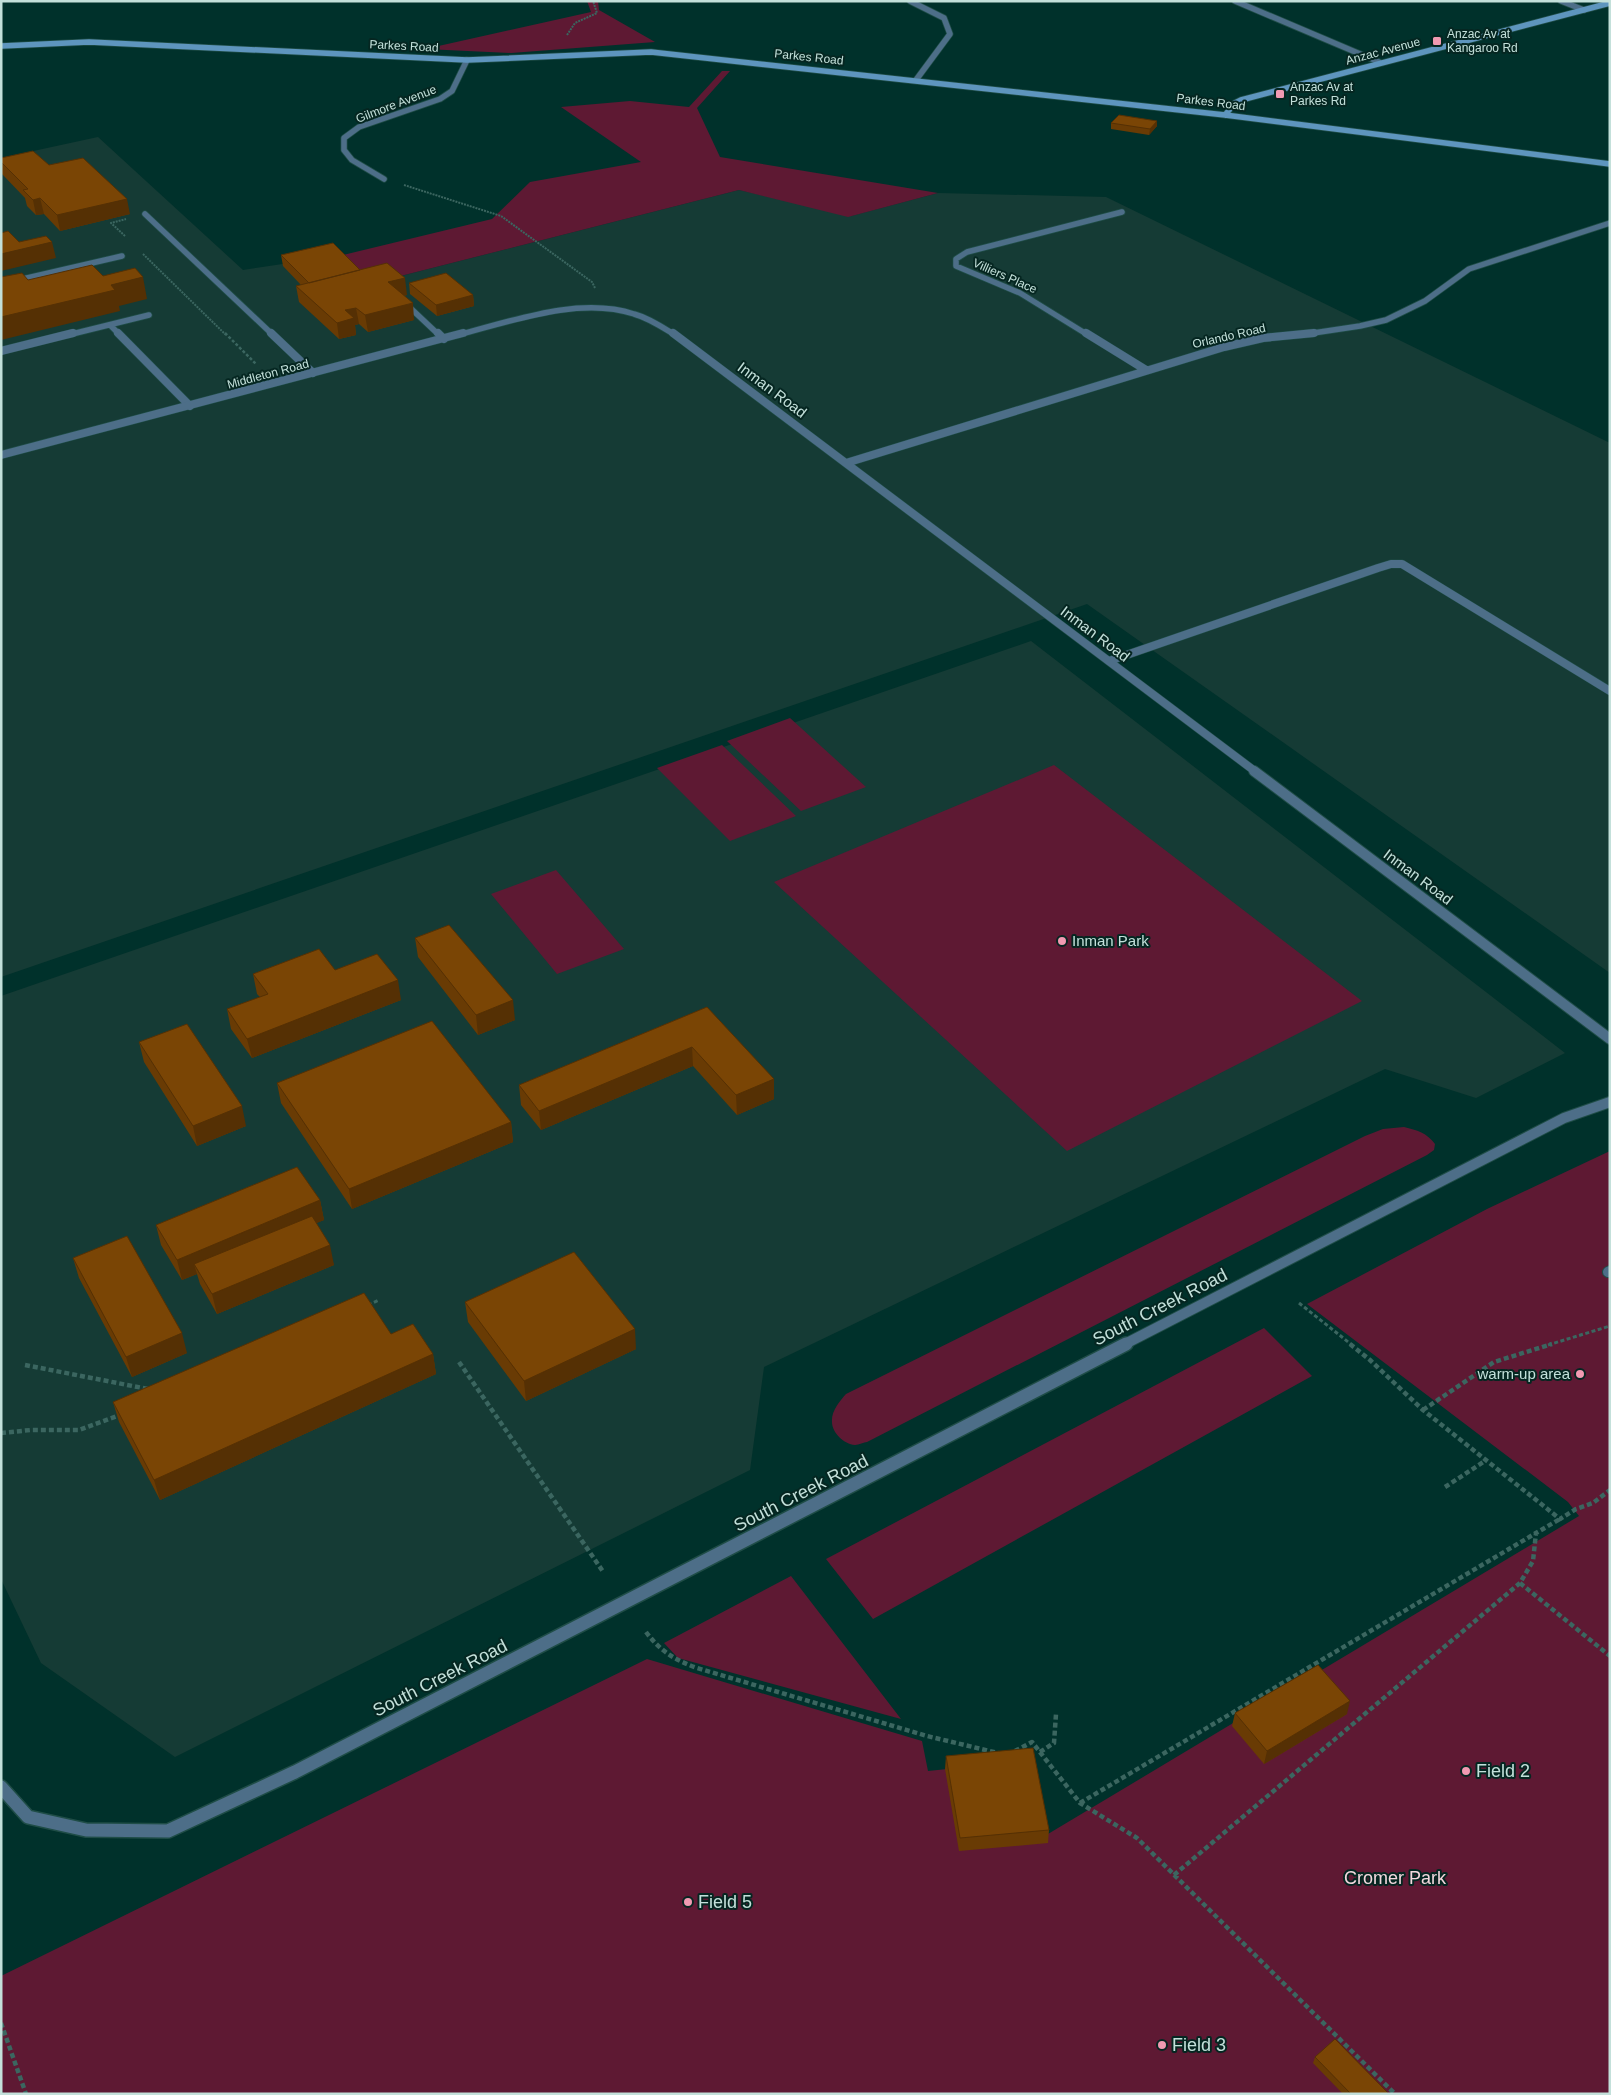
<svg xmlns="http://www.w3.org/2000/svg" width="1611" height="2095" font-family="Helvetica,sans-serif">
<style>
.built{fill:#153b35}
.green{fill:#5e1933}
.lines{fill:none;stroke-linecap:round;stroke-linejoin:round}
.lane-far2-casing{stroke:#1f4d47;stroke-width:7}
.lane-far1-casing{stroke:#1f4d47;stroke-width:9}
.lane-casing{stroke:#1f4d47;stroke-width:12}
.street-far3-casing{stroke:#1f4d47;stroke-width:7}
.street-far2-casing{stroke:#1f4d47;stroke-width:9}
.street-far1-casing{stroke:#1f4d47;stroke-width:12}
.street-casing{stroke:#1f4d47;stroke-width:16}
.secondary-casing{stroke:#1f4d47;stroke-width:7}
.path-far3{stroke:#3b6660;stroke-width:2;stroke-dasharray:2 1;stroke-linecap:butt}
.path-far2{stroke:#3b6660;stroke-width:2.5;stroke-dasharray:3 2;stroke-linecap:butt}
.path-far1{stroke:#3b6660;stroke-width:3;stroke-dasharray:4 2.5;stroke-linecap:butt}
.path{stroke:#3b6660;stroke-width:4.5;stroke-dasharray:5 3;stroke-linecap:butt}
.lane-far2{stroke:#4d6e88;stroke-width:5.5}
.lane-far1{stroke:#4d6e88;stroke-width:8}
.lane{stroke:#4d6e88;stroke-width:10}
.street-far3{stroke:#4d6e88;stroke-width:5.5}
.street-far2{stroke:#4d6e88;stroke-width:8}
.street-far1{stroke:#4d6e88;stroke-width:10}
.street{stroke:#4d6e88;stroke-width:13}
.secondary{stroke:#5e95be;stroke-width:5.5}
.wall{fill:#693b04}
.shaded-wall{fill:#553004}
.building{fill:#7a4505;stroke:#553004}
.poi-dot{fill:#f19ab2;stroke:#052621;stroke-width:2}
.labels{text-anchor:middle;stroke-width:4;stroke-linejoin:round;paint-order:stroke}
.far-poi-label{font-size:12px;fill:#c3e0da;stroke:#052621;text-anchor:start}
.far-street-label{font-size:12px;fill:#c3e0da;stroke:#052621}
.street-label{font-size:15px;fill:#c3e0da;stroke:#052621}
.poi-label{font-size:15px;fill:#c3e0da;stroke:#052621;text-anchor:start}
.near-street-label{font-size:18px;fill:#c3e0da;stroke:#052621}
.near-poi-label{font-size:18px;fill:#c3e0da;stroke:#052621;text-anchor:start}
.near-park-label{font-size:18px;fill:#f2d7dd;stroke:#052621}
</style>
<rect width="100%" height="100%" fill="#00312b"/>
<!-- built -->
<path class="built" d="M98 137 243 270 343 255 373 283 739 190 851 216 938 193 1106 197 1610 443V973L1087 604 1 977V158Z
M1031 641 1565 1053 1476 1098 1385 1069 764 1367 750 1470 175 1757 41 1663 1 1579V996Z"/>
<!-- green -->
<path class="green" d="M587 1H598L599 10 655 42 511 53 425 49 591 12Z
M722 71H730L697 108 720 157 938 193 848 217 739 190 373 283 343 255 492 219 530 182 641 162 561 107 630 101 689 107Z
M790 718 866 787 801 811 727 741Z
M722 745 796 816 730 841 657 768Z
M1054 765 1362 1001 1067 1151 774 882Z
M556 870 624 949 557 974 491 894Z
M1404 1127C1417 1130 1427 1133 1435 1144L1434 1150 1427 1155 867 1442C864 1442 859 1445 855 1445 844 1444 832 1433 832 1422 831 1411 840 1401 846 1394L1365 1136 1383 1129Z
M1610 1151V2094H3L1 2086V1976L647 1659 922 1741 928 1771 1034 1760 1048 1834 1579 1516 1568 1502 1307 1304 1487 1209Z
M1264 1328 1312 1376 873 1619 826 1559Z
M791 1576 901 1719 678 1658 664 1643Z"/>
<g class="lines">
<!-- lane-far2 casing -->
<g class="lane-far2-casing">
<path id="lane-far2" d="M145 214 273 335
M1 284 122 256
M404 302 439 335
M110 325 120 335
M68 335 149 315"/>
</g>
<!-- lane-far1 casing -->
<g class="lane-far1-casing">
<path id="lane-far1" d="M118 333 190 406
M271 333 313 373
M438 333 444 339
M1 351 73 333
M1109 661 1378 568 1391 564H1402L1610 691"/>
</g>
<!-- lane casing -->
<g class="lane-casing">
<path id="lane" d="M1608 1272 1610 1271"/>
</g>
<!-- street-far3 casing -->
<g class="street-far3-casing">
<path id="street-far3" d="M910 1 944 18 950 34 916 80
M1235 1 1379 62
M1561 1 1584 10
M384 179 352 160 344 150V138L359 127 440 99 452 91 467 60
M458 335C512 321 580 296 634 314 649 318 662 327 675 335
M1088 335 1020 293 956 266V259L967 252 1122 212
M1300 335 1360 326 1386 320 1425 301 1469 269 1610 223"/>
</g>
<!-- street-far2 casing -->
<g class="street-far2-casing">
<path id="street-far2" d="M673 333 1256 772
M1086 333 1146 370
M1 455 463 333
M846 463 1224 347 1263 338 1314 333"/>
</g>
<!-- street-far1 casing -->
<g class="street-far1-casing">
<path id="street-far1" d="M1254 771 1610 1039
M1123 1345 1564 1118 1610 1102"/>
</g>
<!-- street casing -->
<g class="street-casing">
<path id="street" d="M1 1787 28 1817 86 1830 168 1831 295 1772 1126 1344"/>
</g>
<!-- secondary casing -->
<g class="secondary-casing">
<path id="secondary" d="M1 46 89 42 467 60 651 52 1225 115 1610 164
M1225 115 1235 103 1241 100 1610 3"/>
</g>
<!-- path-far3 -->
<path class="path-far3" d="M567 35 575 23 597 13 593 1
M404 185 501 216 592 282 595 288
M125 236 111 223 126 219
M143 254 226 335"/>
<!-- path-far2 -->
<path class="path-far2" d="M225 333 256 364"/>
<!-- path-far1 -->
<path class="path-far1" d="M1299 1303 1352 1345
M368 1305 379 1300
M1548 1345 1610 1326"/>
<!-- path -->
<path class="path" d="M1350 1344 1370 1360 1423 1410 1560 1519 1576 1509 1593 1503 1610 1490
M459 1362 604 1573
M25 1365 148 1389
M1423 1410 1494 1362 1552 1344
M1 1433 31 1430H79L120 1415
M1445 1487 1485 1461
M1520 1583 1610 1656
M646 1632C660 1651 675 1660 697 1668L927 1736 998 1753
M1015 1751 1032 1742 1080 1803 1137 1838 1395 2094
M1040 1752 1054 1743 1056 1714
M1080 1803 1536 1533
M1174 1875 1520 1583 1533 1561 1536 1533 1560 1519
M1 2023 26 2094"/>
<!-- lane-far2 -->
<use href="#lane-far2" class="lane-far2"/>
<!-- lane-far1 -->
<use href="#lane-far1" class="lane-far1"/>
<!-- lane -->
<use href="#lane" class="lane"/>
<!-- street-far3 -->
<use href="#street-far3" class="street-far3"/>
<!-- street-far2 -->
<use href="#street-far2" class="street-far2"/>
<!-- street-far1 -->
<use href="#street-far1" class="street-far1"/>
<!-- street -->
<use href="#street" class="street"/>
<!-- secondary -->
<use href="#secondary" class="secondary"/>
</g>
<!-- wall -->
<path class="wall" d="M1157 121V126L1149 135 1111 129V123Z
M1 158 49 165 130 214 60 231 44 214 36 215 27 206 25 198 2 174Z
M281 255 361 270 407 295 403 296 414 320 368 332 359 324 355 325 356 335 339 339 299 302 296 286 301 285 283 266Z
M409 283 473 295 474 306 437 316 410 294Z
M415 938 515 1020 478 1035 418 957Z
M335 970 401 1000 252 1058 231 1029 227 1009 260 997 257 994 253 974Z
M707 1007 774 1099 737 1115 693 1066 541 1130 521 1105 519 1085Z
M139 1042 246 1126 197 1146 144 1062Z
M277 1083 511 1122 513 1142 352 1209 281 1103Z
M320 1200 324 1220 316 1223 334 1265 217 1314 200 1284 197 1274 182 1280 161 1245 156 1225Z
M73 1258 187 1353 132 1377 79 1278Z
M465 1302 636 1349 526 1401 468 1322Z
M391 1334 433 1354 436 1374 160 1500 119 1422 113 1402Z
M1235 1713 1347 1714 1264 1764 1232 1726Z
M946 1756 1049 1830 1048 1843 959 1851 945 1769Z
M1315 2057 1389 2094H1343L1313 2063Z"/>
<!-- shaded-wall -->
<path class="shaded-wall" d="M1157 121V126L1149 135 1150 129Z
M40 198 44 214 36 215 33 200Z
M127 199 130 214 60 231 57 215Z
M52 242 56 258 1 271V254Z
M143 277 147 299 119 306 120 311 1 340V317L111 285Z
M405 278 407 295 390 299 388 282Z
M473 295 474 306 437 316 436 305Z
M413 303 414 320 368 332 365 315Z
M356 308 359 324 355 325 356 335 339 339 337 323 345 310Z
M398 980 401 1000 252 1058 247 1039Z
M513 1000 515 1020 478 1035 476 1015Z
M692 1047 693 1066 541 1130 539 1111Z
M774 1079V1099L737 1115 736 1095Z
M242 1106 246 1126 197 1146 193 1126Z
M511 1122 513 1142 352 1209 349 1189Z
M320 1200 324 1220 199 1273 194 1264 197 1274 182 1280 177 1260Z
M330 1245 334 1265 217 1314 212 1294Z
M635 1329 636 1349 526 1401 524 1381Z
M182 1333 187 1353 132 1377 126 1357Z
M433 1354 436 1374 160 1500 154 1480Z
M1350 1701 1347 1714 1264 1764 1267 1751Z"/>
<!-- building -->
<path class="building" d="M1119 115 1157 121 1150 129 1111 123Z
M33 151 49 165 83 158 127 199 57 215 40 198 33 200 23 190 28 189 1 162V158Z
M8 231 19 242 46 236 52 242 1 254V233Z
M333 243 360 270 309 283 281 255Z
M387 263 405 278 388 282 413 303 365 315 356 308 345 310 354 318 337 323 296 286Z
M92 265 103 276 135 268 143 277 111 285 115 290 1 317V277L22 273 28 280Z
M446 273 473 295 436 305 409 283Z
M449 925 513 1000 476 1015 415 938Z
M319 949 335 970 377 954 398 980 247 1039 227 1009 268 994 253 974Z
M707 1007 774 1079 736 1095 692 1047 539 1111 519 1085Z
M432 1021 511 1122 349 1189 277 1083Z
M187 1024 242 1106 193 1126 139 1042Z
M297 1167 320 1200 177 1260 156 1225Z
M312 1216 330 1245 212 1294 194 1264Z
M127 1236 182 1333 126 1357 73 1258Z
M574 1252 635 1329 524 1381 465 1302Z
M364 1293 391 1334 413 1324 433 1354 154 1480 113 1402Z
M1318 1665 1350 1701 1267 1751 1235 1713Z
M1033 1748 1049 1830 960 1838 946 1756Z
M1335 2039 1389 2094H1351L1315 2057Z"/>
<!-- markers -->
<g class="poi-dot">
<rect x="1432" y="36" width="10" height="10" rx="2.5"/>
<rect x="1275" y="89" width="10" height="10" rx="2.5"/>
<circle cx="1062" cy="941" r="5"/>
<circle cx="1580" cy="1374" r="5"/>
<circle cx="1466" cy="1771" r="5"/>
<circle cx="688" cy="1902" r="5"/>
<circle cx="1162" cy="2045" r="5"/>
</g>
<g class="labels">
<!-- far-poi labels -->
<g class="far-poi-label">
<text x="1447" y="38">Anzac Av at<tspan x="1447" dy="14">Kangaroo Rd</tspan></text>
<text x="1290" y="91">Anzac Av at<tspan x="1290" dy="14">Parkes Rd</tspan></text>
</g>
<!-- far-street labels -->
<g class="far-street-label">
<text transform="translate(404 46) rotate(3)" y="4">Parkes Road</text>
<text transform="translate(1383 51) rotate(-15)" y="4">Anzac Avenue</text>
<text transform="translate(809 57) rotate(6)" y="4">Parkes Road</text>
<text transform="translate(1211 102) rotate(7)" y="4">Parkes Road</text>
<text transform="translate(396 104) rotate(-21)" y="4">Gilmore Avenue</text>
<text transform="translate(1005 276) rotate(24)" y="4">Villiers Place</text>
<text transform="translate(1229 336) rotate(-13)" y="4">Orlando Road</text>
<text transform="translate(268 374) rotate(-15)" y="4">Middleton Road</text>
</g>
<!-- street labels -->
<g class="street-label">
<text transform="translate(772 390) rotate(37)" y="5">Inman Road</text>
<text transform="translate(1095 634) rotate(37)" y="5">Inman Road</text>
<text transform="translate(1418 877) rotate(37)" y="5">Inman Road</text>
</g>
<!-- poi labels -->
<g class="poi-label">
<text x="1072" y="946">Inman Park</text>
<text x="1570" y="1379" text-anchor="end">warm-up area</text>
</g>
<!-- near-street labels -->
<g class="near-street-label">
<text transform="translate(1160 1307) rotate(-27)" y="6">South Creek Road</text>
<text transform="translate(801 1493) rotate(-27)" y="6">South Creek Road</text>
<text transform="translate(440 1678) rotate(-27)" y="6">South Creek Road</text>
</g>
<!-- near-poi labels -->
<g class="near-poi-label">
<text x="1476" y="1777">Field 2</text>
<text x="698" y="1908">Field 5</text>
<text x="1172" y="2051">Field 3</text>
</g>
<!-- near-park labels -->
<g class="near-park-label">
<text x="1395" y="1884">Cromer Park</text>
</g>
</g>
<!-- border -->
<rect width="1611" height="2095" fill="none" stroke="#c3e0da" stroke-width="5"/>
</svg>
